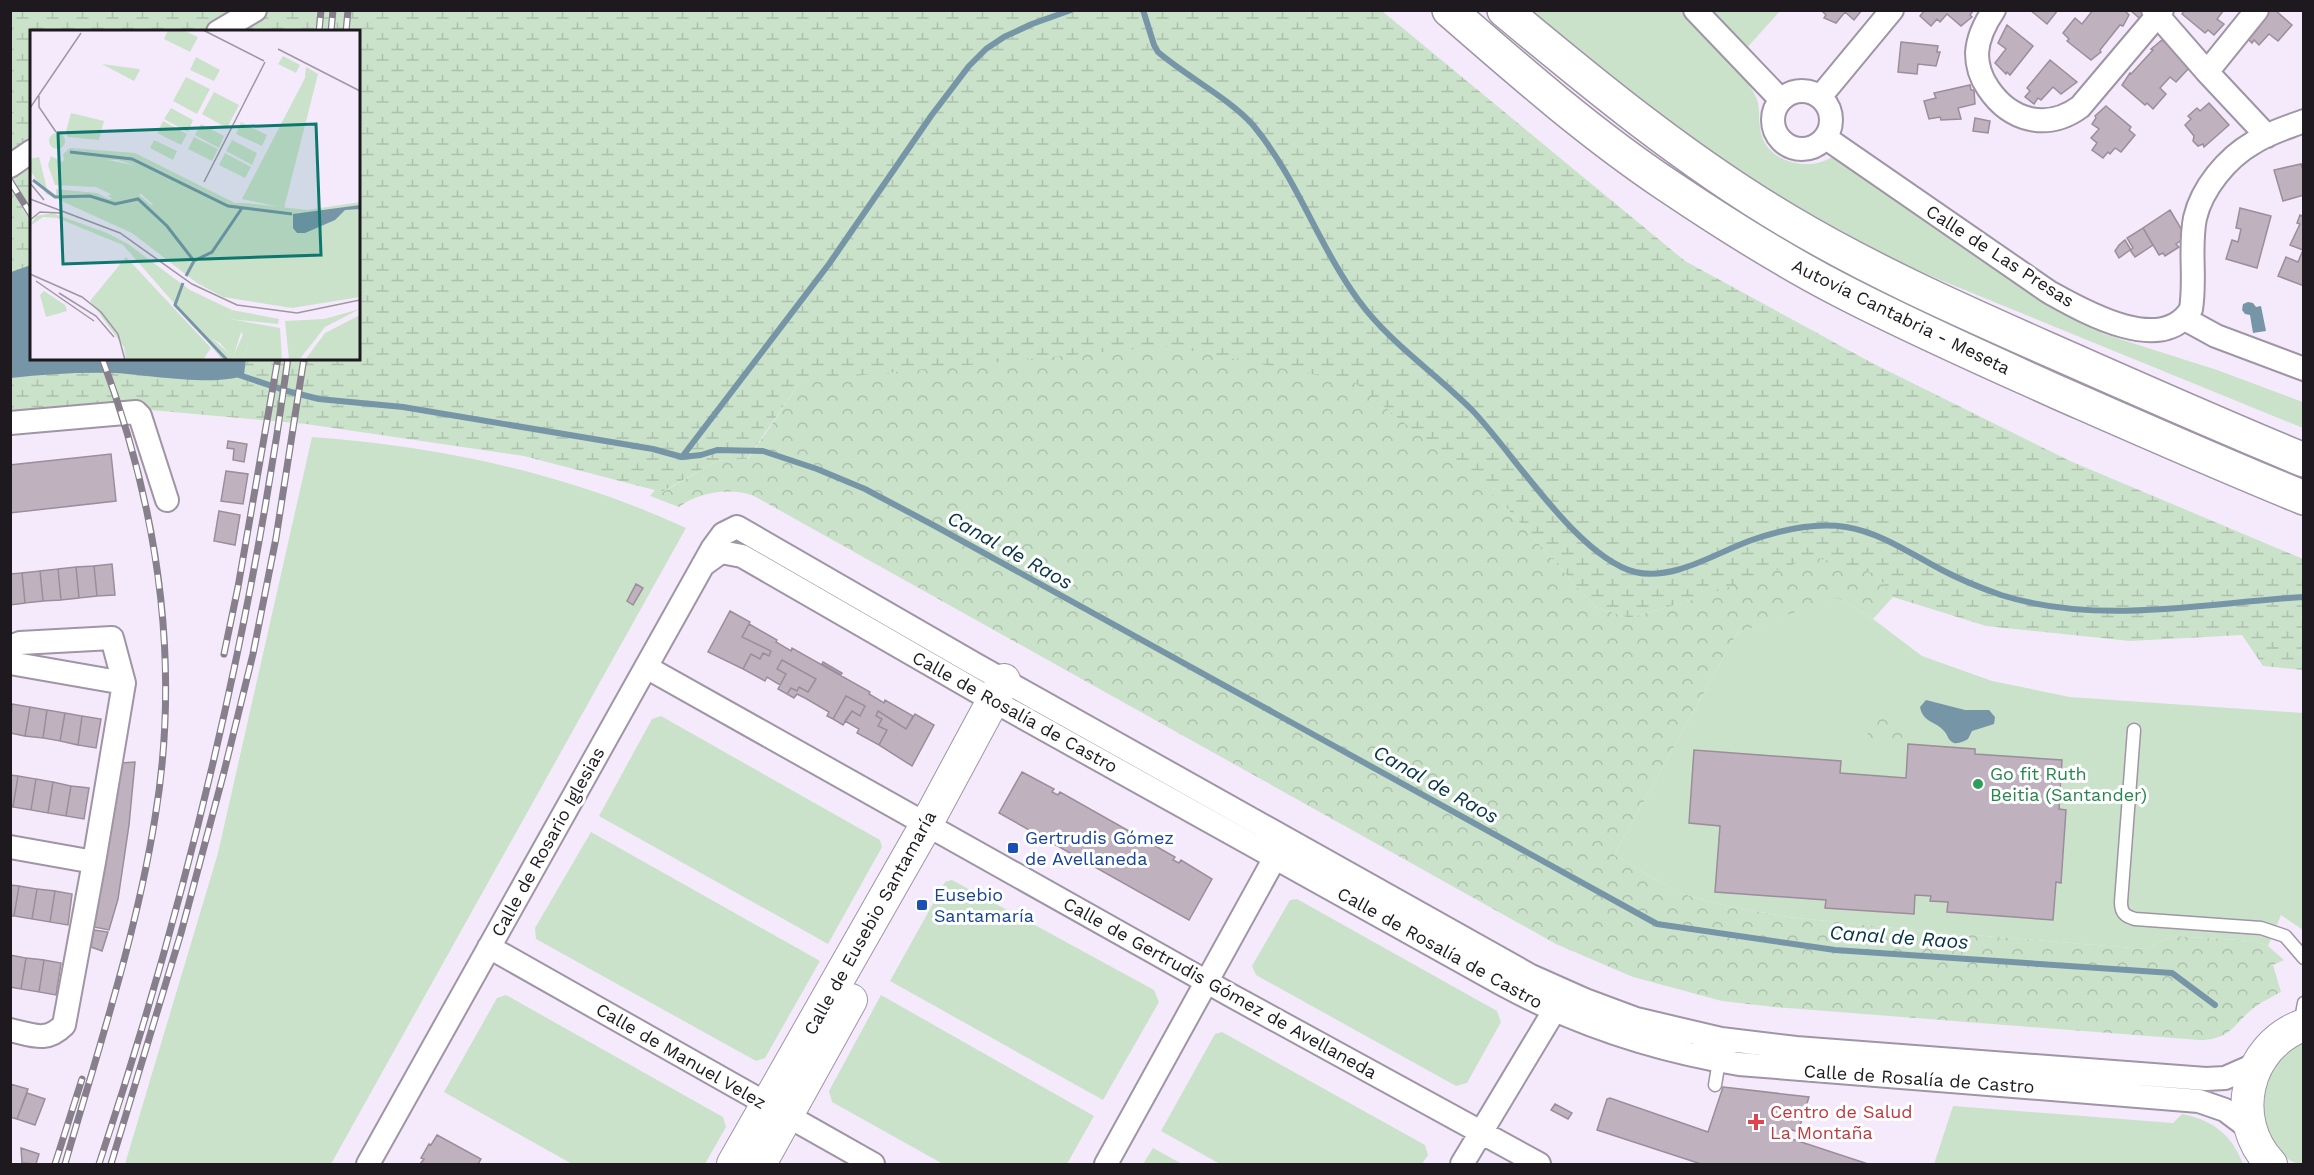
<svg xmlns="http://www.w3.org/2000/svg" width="2314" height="1175" font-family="'Work Sans',sans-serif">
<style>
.grass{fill:#cae2c9}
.wetland{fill:url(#wetland-marsh);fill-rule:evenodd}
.park{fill:url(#park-crowns)}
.water{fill:#7696a7}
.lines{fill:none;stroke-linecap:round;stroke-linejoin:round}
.stream{stroke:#7696a7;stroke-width:6}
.building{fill:#c0b1bf;stroke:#9b8d9a;stroke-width:1.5}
.lane-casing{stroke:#9f95a5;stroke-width:15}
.street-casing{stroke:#9f95a5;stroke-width:26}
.secondary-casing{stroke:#9f95a5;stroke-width:34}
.highway-casing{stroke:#9f95a5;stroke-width:36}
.lane{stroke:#fff;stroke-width:12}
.street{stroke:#fff;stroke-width:22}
.secondary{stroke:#fff;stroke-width:32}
.highway{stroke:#fff;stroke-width:33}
.rail-casing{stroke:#87808c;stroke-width:7}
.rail{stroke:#fff;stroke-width:4.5;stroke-dasharray:14;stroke-linecap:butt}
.leisure-dot{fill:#2e9e5b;stroke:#fff;stroke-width:2}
.transit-dot{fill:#1a4fb4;stroke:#fff;stroke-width:2}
.health-dot{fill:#e0444e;stroke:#fff;stroke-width:2}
.labels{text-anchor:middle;stroke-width:6;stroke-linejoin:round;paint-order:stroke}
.street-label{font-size:18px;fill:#1d191f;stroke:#fff}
.leisure-label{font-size:18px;fill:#27864d;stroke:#fff;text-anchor:start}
.transit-label{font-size:18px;fill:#164399;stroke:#fff;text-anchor:start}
.health-label{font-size:18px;fill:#be3a42;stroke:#fff;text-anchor:start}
.water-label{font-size:20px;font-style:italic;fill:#043448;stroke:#fff}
.inset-river{fill:none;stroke:#7696a7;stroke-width:3}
.inset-road{fill:none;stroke:#9f96a4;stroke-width:1.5}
.view{fill:#0f766e;fill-opacity:0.15;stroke:#0f766e;stroke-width:3}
.inset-edge{fill:none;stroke:#1d191f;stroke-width:3}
</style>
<defs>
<pattern id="wetland-marsh" width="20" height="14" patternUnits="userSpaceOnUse" patternTransform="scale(1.5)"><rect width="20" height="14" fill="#cae2c9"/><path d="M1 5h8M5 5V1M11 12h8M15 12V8" fill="none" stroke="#adc1ac"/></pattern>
<pattern id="park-crowns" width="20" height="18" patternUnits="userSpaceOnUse" patternTransform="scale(1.5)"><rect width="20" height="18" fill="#cae2c9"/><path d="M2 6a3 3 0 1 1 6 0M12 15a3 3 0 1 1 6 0" fill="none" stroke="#adc1ac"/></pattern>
</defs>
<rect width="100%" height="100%" fill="#f5eafc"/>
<!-- grass -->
<path class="grass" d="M1531 11H1683C1707 38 1738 63 1755 95 1761 106 1758 116 1760 127 1762 153 1787 165 1810 164 1818 164 1826 160 1833 157L2104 334 2217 370 2303 402V428L1906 266 1805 211 1720 159 1643 102Z
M1711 11H1780L1745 50Z
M312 437C440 446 569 474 686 528L331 1164H125L218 853Z
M1838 598 1873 619 1922 656 1992 681 2070 697 2303 713V930L2281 915 2268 946 2255 941 2172 936 2145 949 1924 931 1788 917 1723 905 1679 893 1614 855 1737 633 1817 603Z
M661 716 880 840 882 847 828 944 599 816 652 719Z
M591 832 820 961 765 1058 756 1061 536 939 535 928Z
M952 880 1154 990 1159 1002 1103 1100 890 981 945 882Z
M1297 899 1497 1011 1501 1022 1467 1083 1456 1086 1256 975 1252 966 1290 900Z
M506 995 723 1117 726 1127 705 1164H572L444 1092 497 998Z
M881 995 1094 1116 1067 1164H943L832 1102 829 1091Z
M1222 1032 1425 1145 1428 1155 1422 1164H1220L1161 1131 1215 1034Z
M2303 1041V1164C2283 1164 2266 1136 2263 1118 2260 1105 2262 1089 2267 1077 2274 1059 2289 1051 2303 1041Z
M1953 1106 2173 1123 2182 1114C2213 1120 2232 1135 2243 1164H1934Z
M1153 1148 1182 1164H1143Z"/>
<!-- wetland -->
<path class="wetland" d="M11 11H1382L1685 261 1874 364 2070 461 2303 559V670L2263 666 2242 635 2130 641 1986 626 1893 597 1876 574 1689 601 1629 618 1595 607 1503 504 801 381 747 459 717 461 662 492 524 456 306 424 106 406 11 415ZM32 32H358V358H32Z"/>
<!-- park -->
<path class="park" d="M1166 346 1354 382 1503 504 1595 607 1629 618 1689 601 1814 557 1876 574 1893 597 1873 619 1838 598 1817 604 1737 633 1614 855 1679 893 1723 905 1788 917 1924 931 2145 949 2172 936 2255 941 2268 946 2284 960 2273 965 2281 992C2272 997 2263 1001 2255 1007 2233 1024 2231 1040 2199 1040L1774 1007 1722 1001 1633 977 1556 944 754 496C731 487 699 492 679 507L650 496 655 490 663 492 717 461 748 459 801 381Z
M1869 712 1904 713 1902 745 1867 743Z"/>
<!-- water -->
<path class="water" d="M31 265 32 358 246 359 244 375C217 387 148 375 116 373 81 372 45 374 11 378V272Z
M2248 302 2253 303 2256 307 2261 306 2266 331 2253 333 2250 315 2245 314 2242 310 2243 304Z
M1926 700 1965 710H1989L1995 717 1994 724 1972 731 1968 739C1964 741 1959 744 1954 743 1948 741 1948 735 1944 731 1936 721 1923 723 1920 707Z"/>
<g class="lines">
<!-- stream -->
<path class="stream" d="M1143 10 1154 45 1158 52C1186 76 1230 99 1253 125 1297 178 1318 245 1359 301 1390 343 1434 372 1471 409 1513 452 1577 557 1635 572 1673 581 1714 554 1749 541 1780 530 1813 522 1846 527 1882 533 1911 554 1942 570 1961 580 1981 588 2001 595 2100 626 2203 603 2304 597
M236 374 287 391 319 399 403 407 653 449 682 457 701 455 717 450 763 451 817 469 865 489 935 526 1657 924 1835 950 2172 973 2215 1005
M682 457 829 264 931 116 969 66 986 49 1004 37 1032 24 1071 10"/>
</g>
<!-- building -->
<path class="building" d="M1862 10 1854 20 1845 12 1836 23 1824 18 1826 15 1822 11Z
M1925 10H1973V11L1970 15 1972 17 1961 26 1947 14 1940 22 1937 19 1931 26 1920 16Z
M2030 10H2058L2047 24Z
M2093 10H2124L2129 15 2123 26 2120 25 2100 50 2101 52 2091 60 2067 41 2069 39 2063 33 2075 18 2082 24Z
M2130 10H2145L2143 23 2138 17Z
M2185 10H2224L2217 19 2224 24 2214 35 2208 30 2205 33 2182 14Z
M2264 10H2275L2292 25 2278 41 2269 34 2259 45 2254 40 2252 43 2248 39 2250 37 2245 33Z
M2007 25 2033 46 2010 75 2007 72 2006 74 1995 63 2006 49 1998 43Z
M2162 40 2185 60 2183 62 2189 68 2176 82 2170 77 2160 88 2166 94 2153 109 2147 103 2145 105 2122 85 2130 73 2131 74 2153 50 2151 49Z
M1901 42 1938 46 1937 52H1940L1936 66 1918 64 1917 74 1898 72Z
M2050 60 2077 82 2061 94 2053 87 2041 100 2038 98 2034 104 2025 97 2030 91 2027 88Z
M1970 85 1971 90H1974L1975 104 1958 108 1961 119 1941 120 1940 117 1929 119 1924 101 1936 98 1934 93Z
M2209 103 2229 125 2204 147 2203 144 2198 146 2193 141 2194 136 2185 125 2191 119 2188 116 2197 108 2200 111Z
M2106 106 2131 127 2129 130 2135 135 2121 152 2115 148 2110 154 2108 152 2103 158 2092 150 2097 143 2091 138 2099 129 2092 124 2096 118 2095 116Z
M1975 118 1990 121 1988 133 1973 131Z
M2301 164 2304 173V195L2283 201 2274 170Z
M2240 208 2271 216 2257 268 2226 259 2232 240 2238 242 2241 229 2236 228Z
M2170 210 2186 237 2176 244 2179 247 2165 256 2163 253 2159 255 2143 228Z
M2300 215 2304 217V286L2278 276 2286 257 2298 262 2303 250 2290 245 2300 224 2297 223Z
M2143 228 2153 245 2135 257 2130 250 2119 258 2115 251 2119 245 2125 240 2131 250 2133 248 2127 238Z
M228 441 247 444 244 462 233 460 234 449 227 448Z
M111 454 116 501 10 513V465Z
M226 471 248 474 243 504 221 501Z
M219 511 240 515 235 545 214 541Z
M112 564 115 595 97 596 94 566Z
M94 566 97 596 79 598 76 567Z
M76 567 79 598 61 600 58 569Z
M58 569 61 600 43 601 40 571Z
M40 571 43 601 25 603 22 573Z
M22 573 25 603 10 605V574Z
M636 584 643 588 633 605 627 601Z
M730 611 750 622 742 637 771 651 769 656 763 653 760 659 751 654 743 669 708 652Z
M749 624 777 640 776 642 791 651 792 648 870 692 869 694 884 703 885 700 913 716 906 729 878 711 876 716 882 719 878 726 887 730 879 745 857 733 859 729 845 721 852 711 860 716 865 706 846 696 833 719 827 716 829 712 805 698 797 694 794 698 787 694 791 688 797 691 799 687 808 692 816 679 782 660 777 669 786 674 780 685 767 677 765 681 743 669 751 654 760 659 763 653 769 656 771 651 742 637Z
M782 660 816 679 808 692 799 687 797 691 791 688 787 694 778 689 786 674 777 669Z
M823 662 842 673 841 675 822 664Z
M846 696 865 706 860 716 852 711 843 725 833 719Z
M12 704 30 707 25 736 10 733Z
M30 707 47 710 43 738 25 736Z
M47 710 65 713 60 741 43 738Z
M878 711 906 729 915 714 934 725 912 766 879 745 887 730 878 726 882 719 876 716Z
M65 713 82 716 78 745 60 741Z
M82 716 101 719 96 748 78 745Z
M1908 744 1975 749V754L2062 760 2059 809 2066 810 2061 883 2056 882 2053 920 1947 912 1948 902 1930 901 1931 896 1915 895 1914 914 1825 908 1826 900 1715 892 1720 826 1689 823 1694 750 1841 761 1840 773 1906 778Z
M135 762 129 825 118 899 109 930 94 927 121 763Z
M1022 772 1054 789 1052 792 1058 795 1060 792 1175 857 1173 860 1179 863 1181 860 1212 879 1189 920 999 813Z
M10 775 18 776 13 807 10 806Z
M18 776 36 779 31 810 13 807Z
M36 779 53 782 48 813 31 810Z
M53 782 71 786 66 816 48 813Z
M71 786 89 788 84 819 66 816Z
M10 885 19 886 14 916H10Z
M19 886 37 889 32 919 14 916Z
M37 889 55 891 50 922 32 919Z
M55 891 72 894 68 925 50 922Z
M94 930 108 932 102 951 91 947Z
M10 955 26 958 21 989 10 987Z
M26 958 44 960 39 992 21 989Z
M44 960 61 963 56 995 39 992Z
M10 1084 28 1089 17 1119 10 1117Z
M1723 1087 1809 1097 1798 1132 1789 1129 1786 1137 1868 1164H1701L1597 1130 1607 1099 1610 1098 1708 1132Z
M27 1093 45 1099 35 1125 17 1119Z
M1555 1104 1572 1113 1568 1119 1551 1110Z
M437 1135 481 1159 478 1164H420L424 1159 421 1158 429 1144 431 1145Z
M21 1148 39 1154 36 1164 22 1163Z"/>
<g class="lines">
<!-- lane casing -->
<g class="lane-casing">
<path id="lane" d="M2134 730 2121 902C2121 913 2125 916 2135 919L2261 928 2285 936 2304 958
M2300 1025 2304 1003
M1715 1085 1719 1061"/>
</g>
<!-- street casing -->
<g class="street-casing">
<path id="street" d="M1695 10 1781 100
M1994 10C1985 23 1978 37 1977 53 1977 66 1981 78 1988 88 2010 121 2047 131 2080 107L2162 10
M2153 10 2207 72
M2257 10 2207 72 2267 136
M218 32 255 10
M1773 120a29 29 0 1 1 58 0a29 29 0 1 1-58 0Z
M1820 97 1892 10
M1826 138 2049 292C2083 311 2163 357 2191 309 2196 279 2189 248 2195 218 2202 188 2227 158 2253 143 2268 133 2286 128 2304 121
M10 166 32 151
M2185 319 2216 336 2304 369
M10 423 136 412 140 416 167 500
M703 565 721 552 742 556 992 700 1500 983C1575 1024 1654 1050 1739 1064L2199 1101 2225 1110 2249 1128
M10 647 20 643 112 638 124 683 94 862 64 1025C46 1043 33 1035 10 1030
M10 663 124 683
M646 667 1232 996 1539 1164
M10 847 94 862
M489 947 873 1164
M368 1164 712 549 723 534 737 527 978 666 1531 976 1585 1000 1636 1019 1721 1039 1796 1048 2206 1079 2225 1078 2257 1064
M1106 1164 1282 845
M1462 1164 1554 1011"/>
</g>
<!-- secondary casing -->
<g class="secondary-casing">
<path id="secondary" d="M733 1164 926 825 1004 680
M760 1164 851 1000
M2271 1164C2229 1120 2245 1046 2304 1025"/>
</g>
<!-- highway casing -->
<g class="highway-casing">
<path id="highway" d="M1449 10C1520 72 1592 135 1670 187 1725 224 1782 260 1840 290 1911 327 1984 359 2057 392 2139 428 2220 464 2304 498
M1504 10C1594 85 1685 160 1786 220 1871 271 1962 311 2052 351 2136 388 2219 425 2304 460"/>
</g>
<!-- lane -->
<use href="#lane" class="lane"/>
<!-- street -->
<use href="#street" class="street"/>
<!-- secondary -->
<use href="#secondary" class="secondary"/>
<!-- highway -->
<use href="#highway" class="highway"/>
<!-- rail casing -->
<g class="rail-casing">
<path id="rail" d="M319 32 321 10
M331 32 333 10
M346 32 348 10
M10 181 32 216
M224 654 238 587 278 358
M55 1164 82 1079
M65 1164C98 1050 136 936 155 818 181 662 157 505 102 358
M99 1164C186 903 251 632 288 358
M111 1164 181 933 224 772 253 654 276 538 304 358"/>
</g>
<!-- rail -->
<use href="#rail" class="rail"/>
</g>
<!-- markers -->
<circle class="leisure-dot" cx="1978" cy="784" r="6"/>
<g class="transit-dot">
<rect x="1007" y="842" width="12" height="12" rx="3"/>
<rect x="916" y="899" width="12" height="12" rx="3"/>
</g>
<path class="health-dot" d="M1753 1113h6v6h6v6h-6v6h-6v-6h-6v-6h6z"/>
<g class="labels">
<!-- street labels -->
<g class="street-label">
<text transform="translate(2000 256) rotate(33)" y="6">Calle de Las Presas</text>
<text transform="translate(1901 317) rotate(26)" y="6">Autovía Cantabria - Meseta</text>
<text transform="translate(1015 712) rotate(29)" y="6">Calle de Rosalía de Castro</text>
<text transform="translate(548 842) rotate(-61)" y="6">Calle de Rosario Iglesias</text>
<text transform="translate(870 923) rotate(-61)" y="6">Calle de Eusebio Santamaría</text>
<text transform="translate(1440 948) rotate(29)" y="6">Calle de Rosalía de Castro</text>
<text transform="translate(1220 988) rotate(29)" y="6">Calle de Gertrudis Gómez de Avellaneda</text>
<text transform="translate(681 1056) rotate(30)" y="6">Calle de Manuel Velez</text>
<text transform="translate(1919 1079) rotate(4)" y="6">Calle de Rosalía de Castro</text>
</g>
<!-- leisure labels -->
<g class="leisure-label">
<text x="1990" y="780">Go fit Ruth<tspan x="1990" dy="21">Beitia (Santander)</tspan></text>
</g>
<!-- transit labels -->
<g class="transit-label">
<text x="1025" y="844">Gertrudis Gómez<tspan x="1025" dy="21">de Avellaneda</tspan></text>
<text x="934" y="901">Eusebio<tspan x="934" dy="21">Santamaría</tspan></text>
</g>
<!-- health labels -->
<g class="health-label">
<text x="1770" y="1118">Centro de Salud<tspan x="1770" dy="21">La Montaña</tspan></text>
</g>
<!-- water labels -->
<g class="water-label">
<text transform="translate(1010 550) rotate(29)" y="7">Canal de Raos</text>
<text transform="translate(1436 784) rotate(29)" y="7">Canal de Raos</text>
<text transform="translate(1899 937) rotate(4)" y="7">Canal de Raos</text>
</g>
</g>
<!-- overview -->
<g transform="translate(30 30)">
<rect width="330" height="330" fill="#f5eafc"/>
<path d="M138 0H153L168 7 160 22 134 9ZM166 27 190 40 184 51 160 40ZM276 37 288 44 254 178 212 169 275 48ZM156 47 180 59 167 84 143 71ZM141 78 163 90 158 102 134 89ZM41 83 74 91 69 110 38 107 36 101ZM133 91 157 104 151 115 127 103ZM211 92 237 105 232 116 206 104ZM171 94 194 106 189 118 165 105ZM19 111a8 8 0 1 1 16 0a8 8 0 1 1-16 0ZM164 107 188 119 182 131 158 119ZM124 110 147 121 143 130 120 118ZM202 110 227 123 222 135 196 121ZM195 123 221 137 215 148 189 135ZM21 126 33 132 34 129H73L108 136 95 162 84 166 66 157 25 155 18 135ZM22 183 77 203 98 214 160 260 202 280 200 289 250 298 252 330H213L218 313 211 302 203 328 190 313 183 309 179 313 93 215 27 188 13 187 0 196 6 186ZM96 227 181 318 173 330H96L94 317 60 271Z" fill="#cae2c9"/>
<path d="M202 280 249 289 248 294 199 289ZM215 300 218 301V313L213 330H192L179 313 183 309 203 327Z" fill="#cae2c9"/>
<path d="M9 127 17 159 26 165V159L67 163 79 169 107 163 121 175 206 177 215 173 277 180 330 172V267L262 278 193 267 167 253 102 203 16 164 0 140V129ZM330 279 295 297 269 330H259L255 291 294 289ZM330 285V330H275L295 303Z" fill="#cae2c9"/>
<path d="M253 26 270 35 266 43 248 34ZM72 34 109 39 110 40 104 51ZM184 62 209 75 197 98 172 84ZM40 118 105 123 205 173H216L206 177 200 186 159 191 138 188 111 164 86 170 77 166 95 161 107 136 88 130 34 129 33 124ZM14 261 35 275 37 281 16 287 10 265Z" fill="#cae2c9"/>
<path d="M330 175V179L315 180 305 190 275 203H267L263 198V184Z" fill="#7696a7"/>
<path class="inset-river" d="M40 122 102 129 198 176 262 184M3 150 25 167 60 166 85 174 108 169 137 196 164 231M156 246 164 231 182 222 212 178M153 253 145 275 197 330"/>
<path class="inset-road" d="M173 0 234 31M248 19 330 61M9 66V77L26 102M0 78 51 3M174 152 235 32M0 153 14 170M0 169 90 203 162 254 207 275 267 283 330 270M0 190 10 182 31 183M0 244 52 267 71 282 88 304 95 330M6 251 64 291M29 263 66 286 84 307"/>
<path class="view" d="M286 94 291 225 33 234 28 103Z"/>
<rect width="330" height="330" class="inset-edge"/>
</g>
<!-- border -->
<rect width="2314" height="1175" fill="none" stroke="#1d191f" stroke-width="24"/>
</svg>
